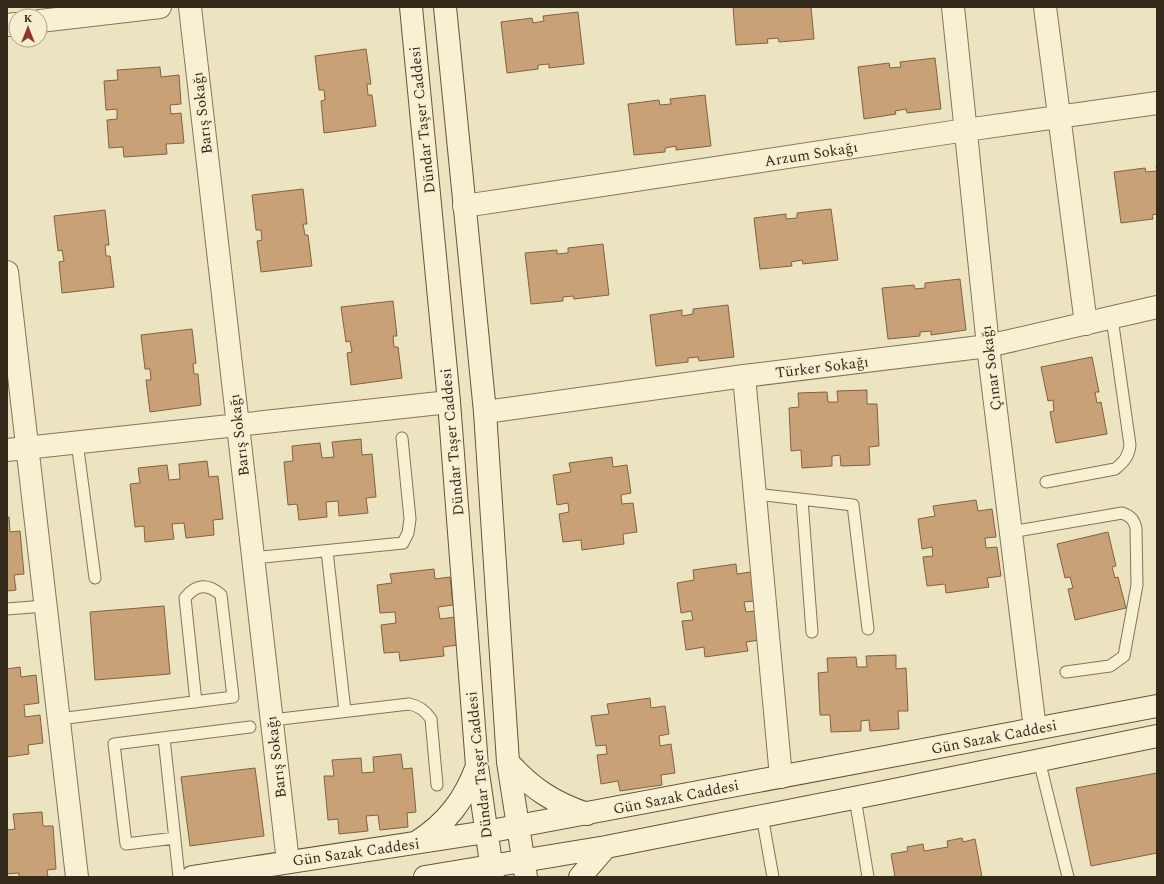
<svg xmlns="http://www.w3.org/2000/svg" width="1164" height="884" font-family="Spectral,serif">
<style>
.building{fill:#c9a177;stroke:#836140}
.lines{fill:none;stroke-linecap:round;stroke-linejoin:round}
.lane-casing{stroke:#857459;stroke-width:13}
.street-casing{stroke:#857459;stroke-width:24}
.secondary-casing{stroke:#66553c;stroke-width:24}
.lane{stroke:#f7f0d3;stroke-width:11}
.street{stroke:#f7f0d3;stroke-width:22}
.secondary{stroke:#f7f0d3;stroke-width:22}
.labels{text-anchor:middle;stroke-width:3;stroke-linejoin:round;paint-order:stroke}
.street-label{font-size:15px;fill:#352b1d;stroke:#f4edd0}
</style>
<rect width="100%" height="100%" fill="#ece3c1"/>
<!-- building -->
<path class="building" d="M733 7H811L814 39 779 42 778 38 767 39 768 43 736 45Z
M578 12 584 64 549 68V64L538 65V69L507 73 501 22 532 18 533 23 544 21 543 16Z
M366 49 371 84H367L368 95H372L376 126 324 133 321 101 325 100 324 90H319L315 56Z
M935 58 941 109 907 113 906 109 895 111 896 114 864 119 858 67 889 63 890 68 901 67 900 62Z
M160 67 161 77 179 75 181 104 170 105 171 114 181 113 184 143 166 144 167 154 124 157 123 147 109 148 107 120 117 119V109L106 110 104 81 118 80 117 70Z
M705 95 711 146 676 150V146L665 148V152L634 155 628 104 659 100 660 105 671 104 670 99Z
M1156 166H1157V214L1152 215 1153 219 1121 223 1114 172 1145 168 1146 172 1157 171Z
M303 189 307 224H303L305 235H308L312 266 261 272 257 241 262 240 261 230H256L252 195Z
M831 209 838 260 803 264 802 260 791 262 792 266 760 269 754 218 786 214V219L797 218V213Z
M105 210 109 245H105L106 256H110L114 287 62 293 59 262 64 261 62 250 58 251 54 216Z
M603 244 609 295 574 299 573 296 563 297V301L531 304 525 253 557 250V254L568 253V248Z
M960 279 966 330 931 335V331L920 332V336L888 339 882 288 914 285 915 289 925 288V283Z
M393 301 397 336H393L394 347H398L402 378 351 385 347 353 352 352 350 341 346 342 341 307Z
M728 305 734 357 699 361 698 357 688 358V362L656 366 650 315 682 310V316L693 314V309Z
M192 329 196 363 193 364 194 374H198L201 405 150 412 146 380H151L150 369H145L141 335Z
M1092 357 1099 392H1095L1097 403 1101 402 1107 434 1056 443 1050 412 1054 411 1053 400 1048 401 1041 367Z
M867 390V404H877L879 446 869 447 870 465 841 466 840 455 832 456V466L802 468 801 450 791 451 789 408 799 407 798 393 827 392 828 402H838L837 391Z
M361 439 362 455 372 454 376 497 366 498 368 513 339 516 338 501 326 502 327 517 299 520 297 504 288 505 284 462 293 461 292 446 320 443 322 458 334 457 332 442Z
M612 457 613 467 627 465 631 493 621 495 622 504 633 503 637 532 623 534 624 544 582 550 581 540 563 542 559 514 569 512 568 503 557 505 553 475 571 472 569 463Z
M207 461 209 477 218 476 223 519 213 520 214 535 186 538 184 523 172 524 174 539 145 542 144 526 135 527 130 484 140 483 138 468 167 465 169 480 180 479 179 464Z
M976 500 978 511 992 509 996 537 985 538 986 548 997 547 1001 576 987 578 989 587 946 593 945 584 927 586 923 557 933 556 932 547 922 549 918 519 935 516 933 506Z
M7 517H9L10 532 20 531 24 574 14 575 16 590 7 591Z
M1108 532 1116 566 1112 567 1115 578 1118 577 1126 608 1075 620 1068 589 1073 588 1070 577 1065 578 1057 544Z
M736 564 737 574 751 572 755 601 744 602 746 612 756 611 760 640 746 642 748 651 705 657 704 647 686 650 682 621 693 620 691 611 681 613 677 583 694 580 693 570Z
M434 569 435 579 450 577 453 605 438 607 440 619 455 617 458 645 443 647 444 656 400 661 399 652 384 653 381 625 396 623 395 612 380 613 377 585 392 583 390 574Z
M164 606 170 674 95 680 90 612Z
M896 655V669L906 668 908 711H898L899 729 870 731 869 720 861 721V731L831 732 830 715H820L818 673 828 672 827 658 856 657 857 667H867L866 656Z
M20 667 21 677 36 675 39 703 24 705 25 717 40 715 43 743 28 745 29 754 7 757V669Z
M650 698 651 708 665 706 669 734 659 736 660 746 671 744 675 773 661 775 662 785 620 791 618 781 601 784 597 755 607 754 606 745 596 746 591 716 609 714 607 704Z
M401 754 403 769 412 768 416 812 407 813 408 827 380 830 378 815 366 816 368 831 339 834 338 819 328 820 324 776H334L332 760 361 758 362 773 374 772 373 757Z
M255 768 264 836 190 846 181 777Z
M1157 773V853L1091 866 1076 788Z
M42 812 43 826H53L56 869 47 870 48 877H19V873L7 874V830L15 829 13 814Z
M962 838 963 842 975 839 982 877H895L891 854 908 851 907 847 923 844 924 851 948 847 947 841Z"/>
<g class="lines">
<!-- lane casing -->
<g class="lane-casing">
<path id="lane" d="M77 442 95 578
M1046 482 1115 469C1124 462 1129 456 1130 445L1112 318
M755 494 853 505 868 629
M802 500 812 632
M1011 532 1122 513C1131 516 1134 520 1136 528L1137 585 1124 656 1110 666 1066 672
M327 551 345 711
M253 558 403 543 408 533 410 519 402 438
M7 609 45 606
M59 719 233 697 221 595C208 583 196 584 185 598L196 702
M272 720 409 704C419 706 425 710 431 719L437 785
M164 738 179 877
M1039 760 1068 877
M855 798 868 877
M762 816 773 877
M175 838 126 844 114 744 250 727"/>
</g>
<!-- street casing -->
<g class="street-casing">
<path id="street" d="M190 7 288 862
M953 7 988 346 1035 729
M1045 7 1086 324
M40 21 160 7
M7 25 16 24
M464 206 966 130 1157 103
M7 272 77 877
M744 376 781 777
M485 412 744 376 988 346 1157 307
M7 450 449 402"/>
</g>
<!-- secondary casing -->
<g class="secondary-casing">
<path id="secondary" d="M411 7 449 402 477 766 493 877
M445 7 485 412 508 762 526 877
M508 762C531 788 554 803 587 814
M417 842C447 823 465 799 477 766
M192 877 486 832 1157 706
M425 877 606 847 889 791 1157 736
M580 877 606 847"/>
</g>
<!-- lane -->
<use href="#lane" class="lane"/>
<!-- street -->
<use href="#street" class="street"/>
<!-- secondary -->
<use href="#secondary" class="secondary"/>
</g>
<g class="labels">
<!-- street labels -->
<g class="street-label">
<text transform="translate(202 113) rotate(-97)" y="5">Barış Sokağı</text>
<text transform="translate(422 120) rotate(-96)" y="5">Dündar Taşer Caddesi</text>
<text transform="translate(811 154) rotate(-9)" y="5">Arzum Sokağı</text>
<text transform="translate(822 367) rotate(-7)" y="5">Türker Sokağı</text>
<text transform="translate(991 368) rotate(-97)" y="5">Çınar Sokağı</text>
<text transform="translate(239 435) rotate(-97)" y="5">Barış Sokağı</text>
<text transform="translate(452 442) rotate(-95)" y="5">Dündar Taşer Caddesi</text>
<text transform="translate(994 737) rotate(-11)" y="5">Gün Sazak Caddesi</text>
<text transform="translate(276 757) rotate(-97)" y="5">Barış Sokağı</text>
<text transform="translate(479 765) rotate(-96)" y="5">Dündar Taşer Caddesi</text>
<text transform="translate(676 797) rotate(-11)" y="5">Gün Sazak Caddesi</text>
<text transform="translate(356 852) rotate(-8)" y="5">Gün Sazak Caddesi</text>
</g>
</g>
<!-- border -->
<rect width="1164" height="884" fill="none" stroke="#352b1d" stroke-width="16"/>
<!-- north arrow -->
<g transform="translate(28 28)"><circle r="19" fill="#f4edd0" stroke="#a89f88"/>
<path d="M0-3L7 15L0 10L-7 15Z" fill="#92342b"/>
<text y="-6" font-size="11" font-weight="bold" text-anchor="middle" fill="#352b1d">K</text>
</g>
</svg>
